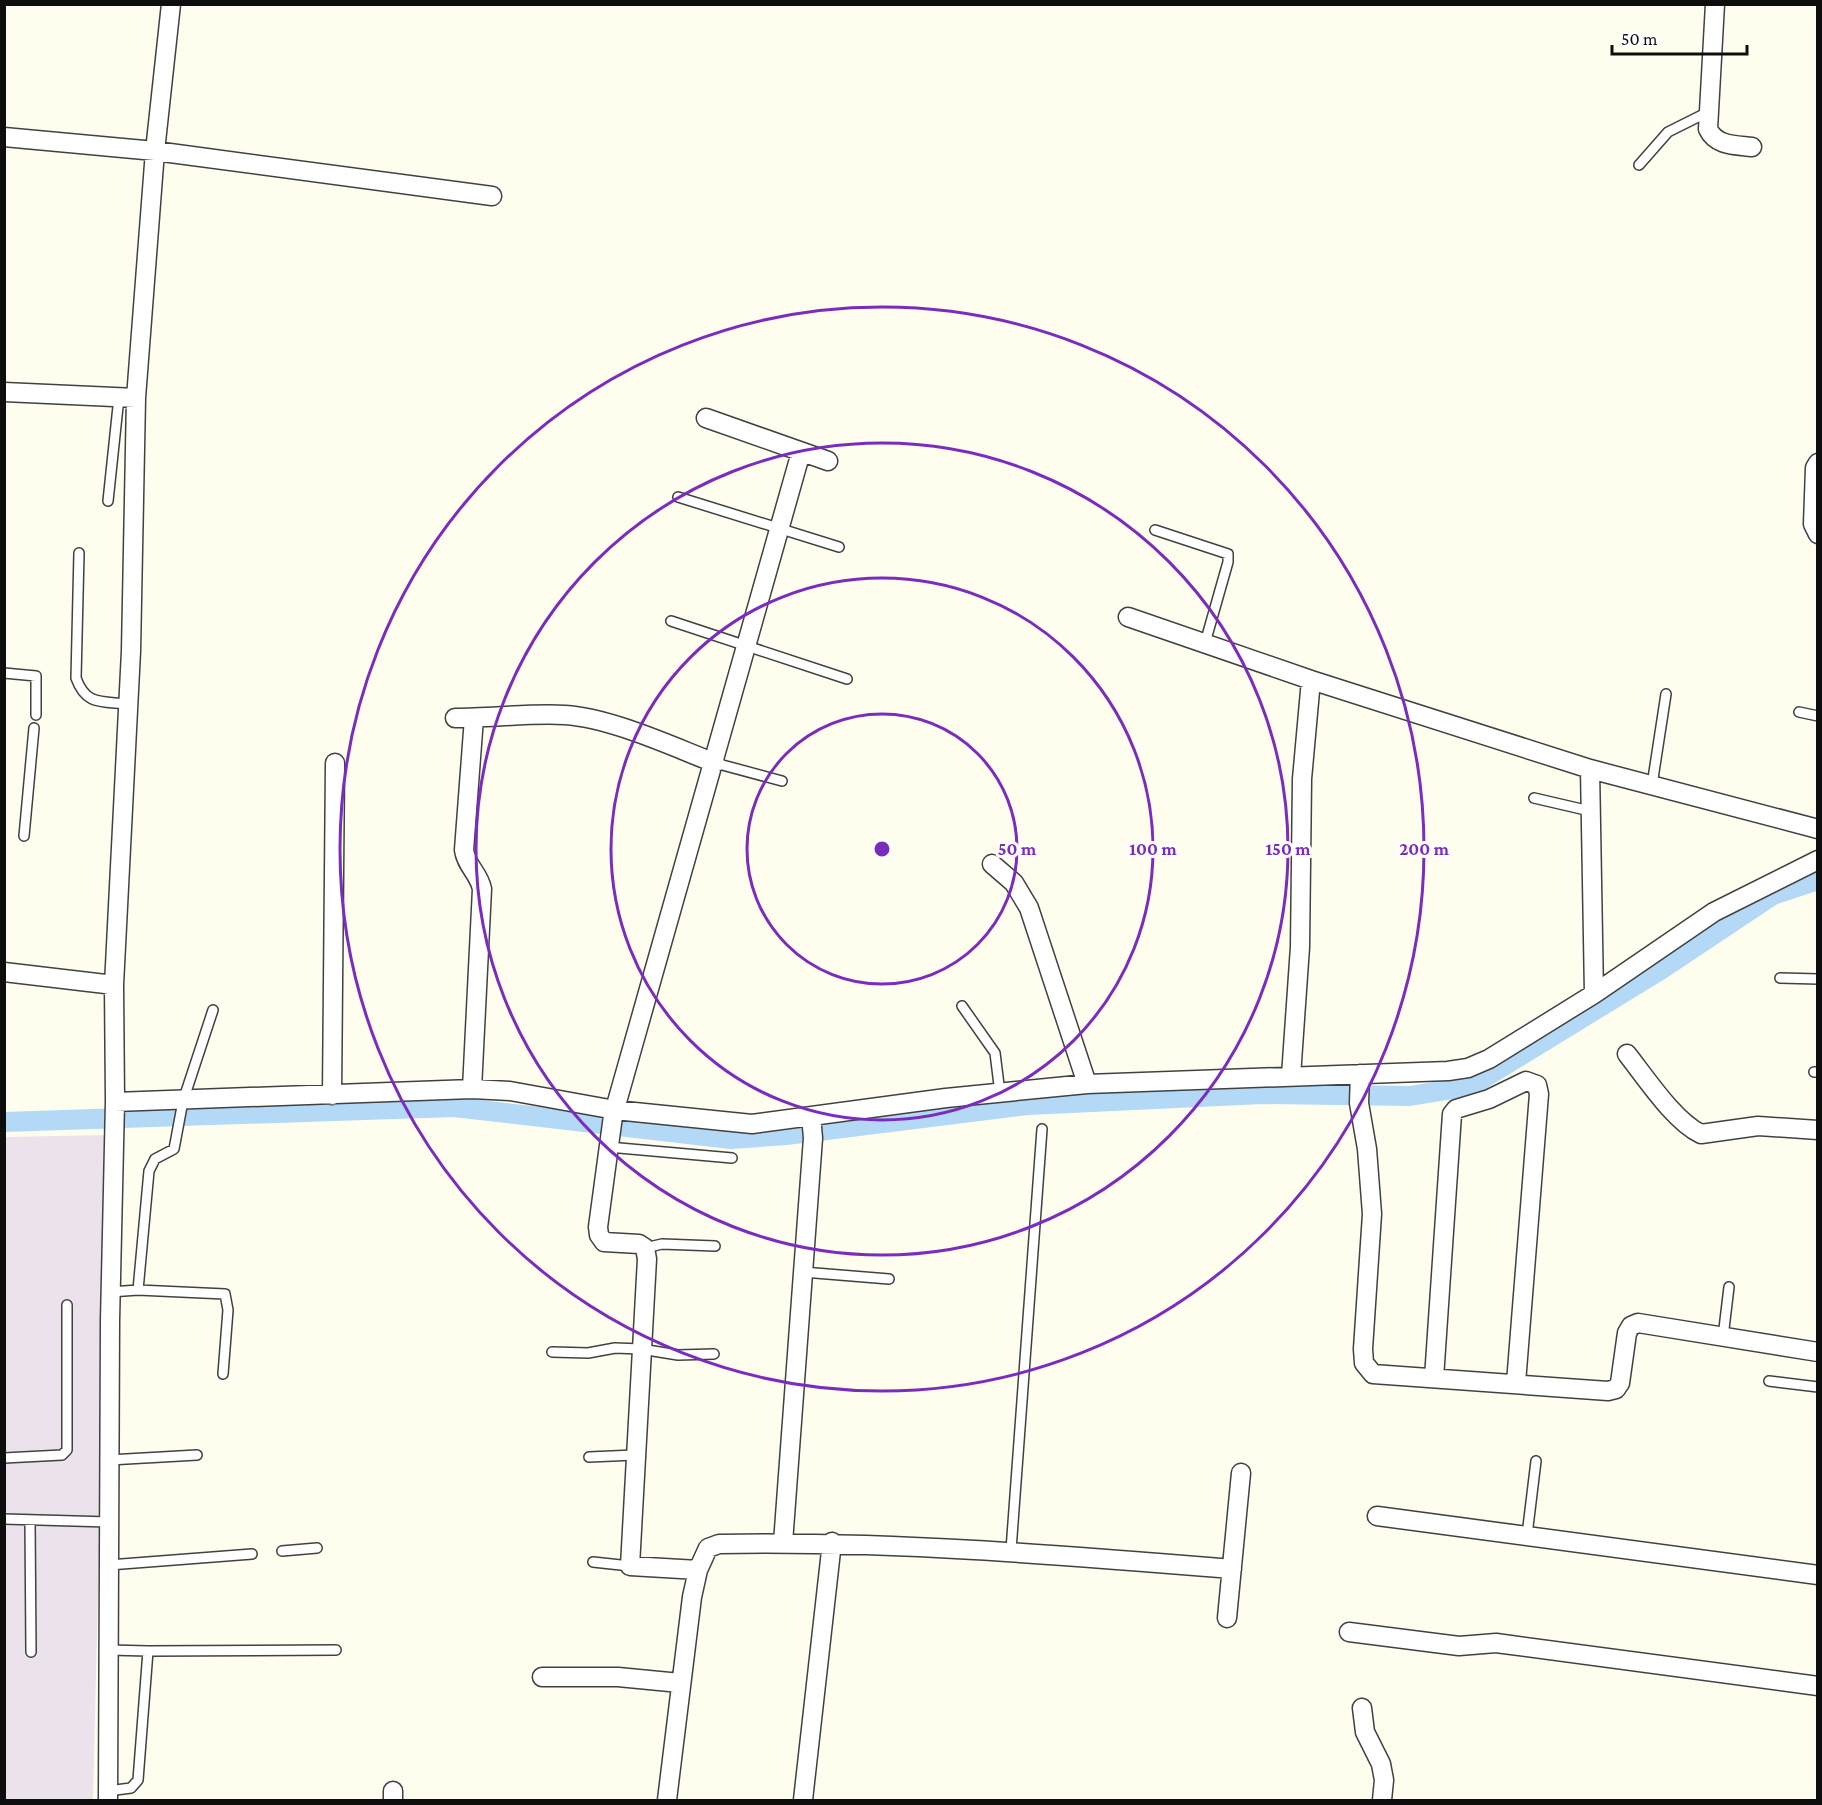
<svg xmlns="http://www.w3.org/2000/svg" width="1822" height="1805" font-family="'Crimson Pro',serif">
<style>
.industrial{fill:#ece2ec}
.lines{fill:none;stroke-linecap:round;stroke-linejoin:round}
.canal{stroke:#b3d9f6;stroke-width:20}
.lane-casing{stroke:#414141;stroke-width:12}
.street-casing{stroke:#414141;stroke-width:21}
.lane{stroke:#fff;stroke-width:9}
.street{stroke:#fff;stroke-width:18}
.ring{fill:none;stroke:#7b2cbf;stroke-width:3}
.centre{fill:#7b2cbf;stroke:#fff;stroke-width:3}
.ring-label{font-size:18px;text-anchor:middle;font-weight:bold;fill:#7b2cbf;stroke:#fff;stroke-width:6;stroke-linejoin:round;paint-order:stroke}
</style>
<rect width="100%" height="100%" fill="#fffdee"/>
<!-- industrial -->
<path class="industrial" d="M109 1135 93 1800H5L4 1137Z"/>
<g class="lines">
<!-- canal -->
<path class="canal" d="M4 1122 454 1107 731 1139 786 1135 1028 1105 1262 1094 1410 1096 1471 1086 1662 969 1773 895 1818 880"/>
<!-- lane casing -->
<g class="lane-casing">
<path id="lane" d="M1639 165 1668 132 1708 112
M678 497 839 547
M108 501 119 397
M1155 530 1228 554V562L1205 643
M79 553 76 678C86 706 102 701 128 704
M671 621 847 679
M4 673 36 676V715
M1799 712 1818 716
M715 763 782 781
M1652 785 1666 694
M1534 798 1590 811
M24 836 34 728
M1780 978 1818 979
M962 1006 995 1053 1000 1093
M1814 1072H1818
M608 1147 732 1158
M645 1248 662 1244 715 1246
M803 1272 889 1279
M138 1290 149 1171 155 1159 174 1149 183 1101 213 1010
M110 1292 138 1290 225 1294 228 1310 223 1374
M1723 1337 1729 1287
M552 1352 588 1353 615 1348 641 1349 678 1355 714 1354
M1769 1381 1818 1387
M589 1457 635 1455
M4 1458 62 1455 67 1450V1305
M109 1460 197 1455
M4 1519 109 1522
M30 1520 31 1652
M1527 1535 1536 1461
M1011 1550 1042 1129
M282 1551 317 1548
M593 1562 630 1566
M109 1565 252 1554
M109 1650 148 1651
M108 1791 131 1788 138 1780 148 1651 336 1650"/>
</g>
<!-- street casing -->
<g class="street-casing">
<path id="street" d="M1715 4 1708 129C1716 146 1735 145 1752 147
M4 137 155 151 492 196
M4 392 136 398
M706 418 828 461
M1818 463 1815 468 1813 524 1818 534
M1128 617 1311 680 1590 769 1818 829
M455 718C491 718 529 713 565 715 611 718 671 746 715 763
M1590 769 1594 994
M992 864 1014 883 1029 908 1087 1084
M4 972 114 985
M1627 1054C1646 1078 1674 1121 1701 1134L1758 1126 1818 1130
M1360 1074 1359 1103 1367 1149 1372 1214 1363 1349 1364 1363 1373 1374 1608 1391 1616 1389 1620 1383 1627 1333 1631 1326 1638 1323 1818 1352
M1291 1076 1300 947 1302 779 1311 680
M472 1089 482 889C479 873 466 866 464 850L474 718
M332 1095 335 763
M115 1102 472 1089 510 1091 615 1110 752 1124 946 1098 1087 1084 1448 1071 1468 1068 1489 1059 1594 994 1714 912 1818 860
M1434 1378 1452 1114 1456 1109 1489 1099 1526 1081 1537 1085 1539 1094 1516 1383
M1377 1516 1818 1575
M783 1543 813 1138 811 1116
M698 1570 630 1566 647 1259 645 1248 639 1244 604 1242 599 1235 598 1227 613 1116 801 452
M1227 1618 1241 1473
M1349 1632 1459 1646 1496 1643 1818 1686
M542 1677H618L680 1683
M1362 1708 1365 1732 1381 1764 1384 1780 1382 1800
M108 1800 110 1321 115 1102 114 985 131 651 136 398 155 151 171 4
M393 1800V1791
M667 1800 692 1597 698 1570 708 1548 719 1544C891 1541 1061 1555 1232 1569
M803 1800 832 1542"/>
</g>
<!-- lane -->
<use href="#lane" class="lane"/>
<!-- street -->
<use href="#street" class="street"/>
</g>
<!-- distance rings -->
<g class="ring">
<circle cx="882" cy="849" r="135"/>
<circle cx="882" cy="849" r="271"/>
<circle cx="882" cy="849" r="406"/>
<circle cx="882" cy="849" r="542"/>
</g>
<circle cx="882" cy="849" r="9" class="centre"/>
<g class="ring-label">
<text x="1017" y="855">50 m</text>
<text x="1153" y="855">100 m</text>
<text x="1288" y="855">150 m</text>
<text x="1424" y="855">200 m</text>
</g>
<!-- border -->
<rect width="1822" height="1805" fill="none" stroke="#0e0e0e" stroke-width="12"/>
<!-- scale -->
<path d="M1612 45v9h135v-9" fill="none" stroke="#0e0e0e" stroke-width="3"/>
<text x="1621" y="45" font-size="18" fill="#0e0e0e" stroke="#ffffff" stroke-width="4.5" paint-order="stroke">50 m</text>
</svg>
